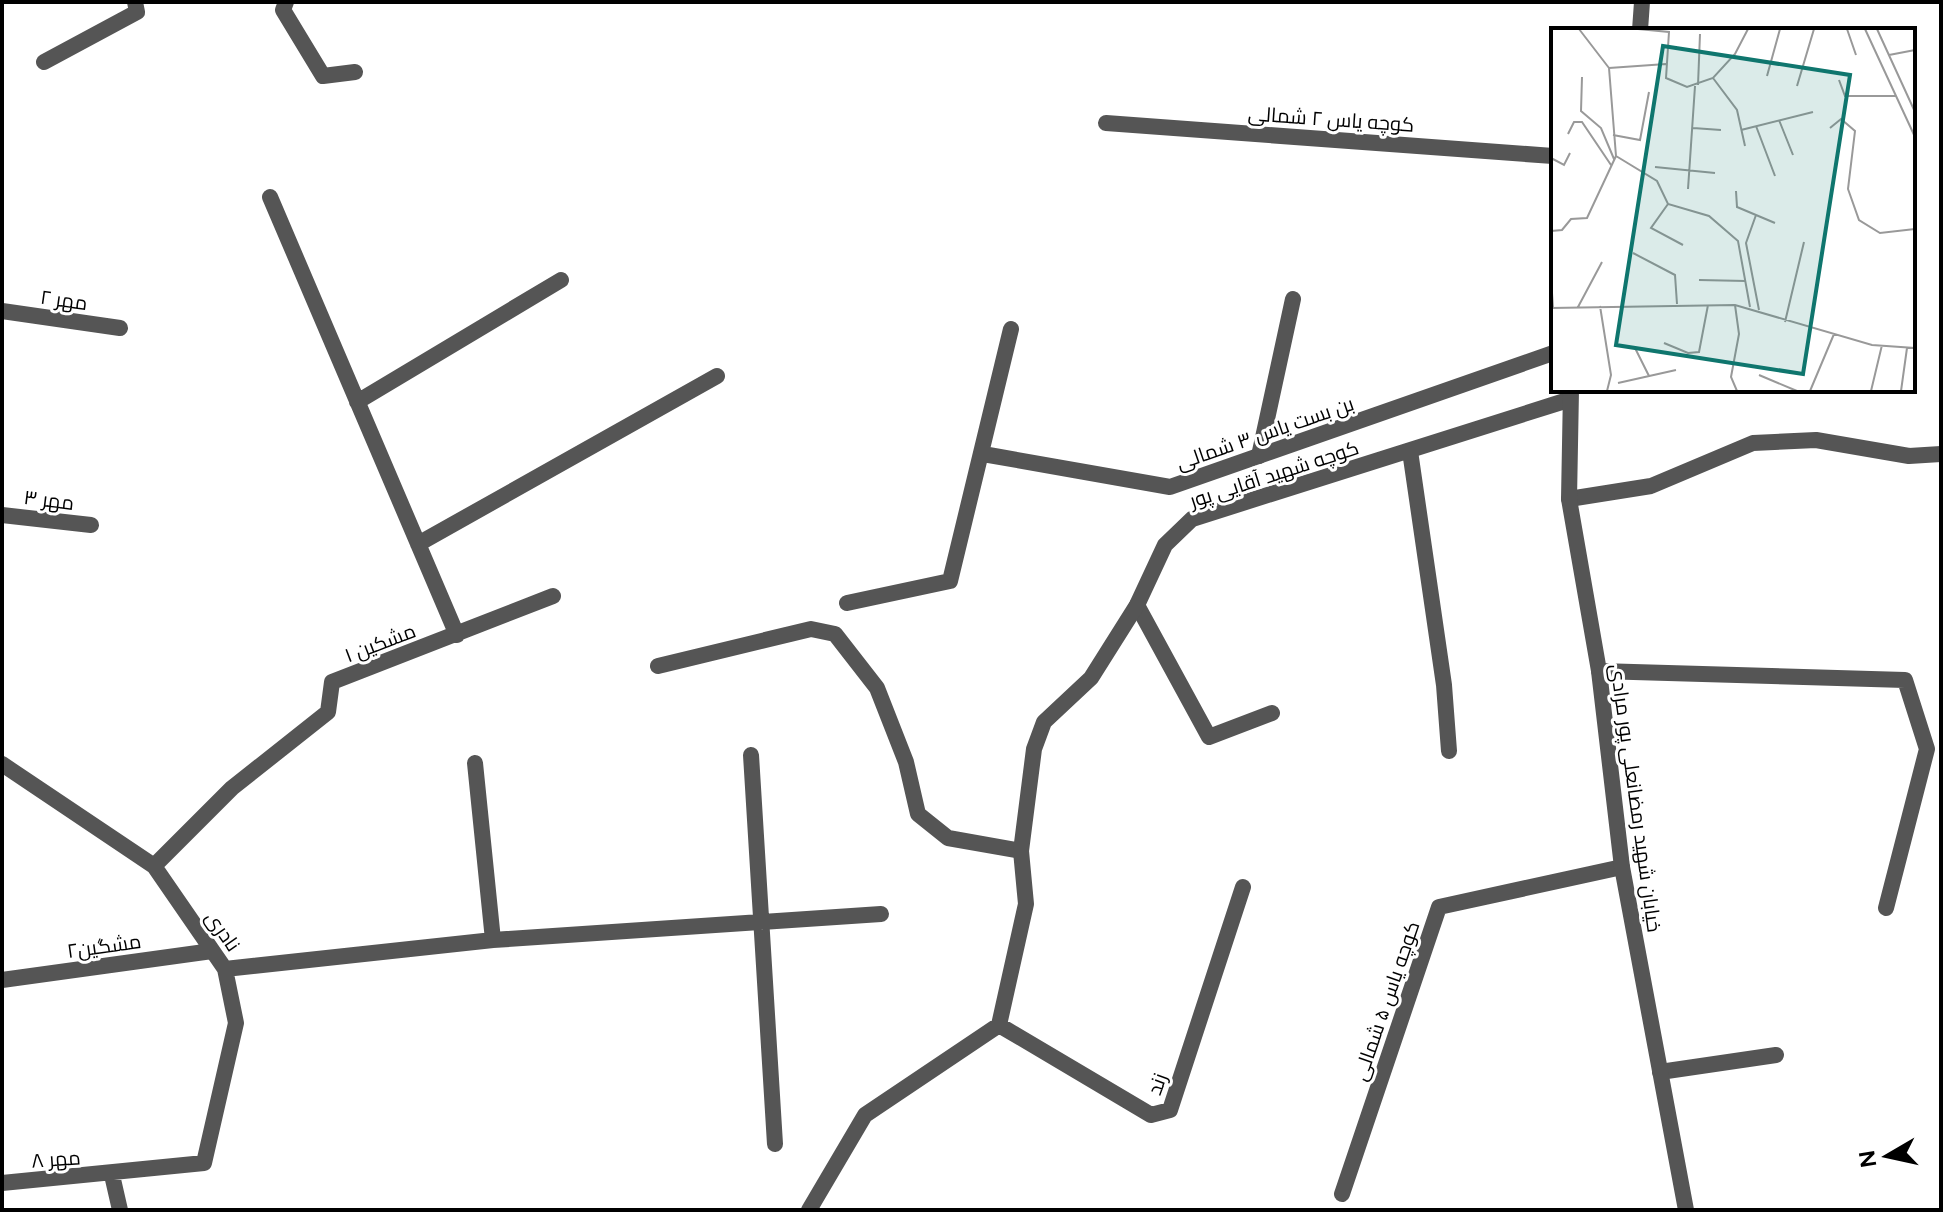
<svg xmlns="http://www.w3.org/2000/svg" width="1943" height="1212" font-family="Figtree,Cairo,sans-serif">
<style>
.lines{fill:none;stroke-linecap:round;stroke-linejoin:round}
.service{stroke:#555;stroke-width:16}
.minor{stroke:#555;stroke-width:16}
.tertiary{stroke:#555;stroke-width:16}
.labels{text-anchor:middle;stroke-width:6;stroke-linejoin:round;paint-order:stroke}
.street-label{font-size:20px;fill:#000;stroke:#fff}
.inset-road{fill:none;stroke:#999;stroke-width:2}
.view{fill:#0f766e;fill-opacity:0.15;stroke:#0f766e;stroke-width:4}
.inset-edge{fill:none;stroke:#000;stroke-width:4}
</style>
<rect width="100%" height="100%" fill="#fff"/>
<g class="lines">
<!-- service -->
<path class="service" d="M1259 456 1293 299
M1137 605 1209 737 1272 713
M658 666 811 629 835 634 877 688 906 762 918 814 948 838 1021 851
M1660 1072 1776 1055"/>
<!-- minor -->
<path class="minor" d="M286 2 283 10 323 76 355 72
M44 62 137 12 135 2
M1106 123 1553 156
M270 197 457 635
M2 311 120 328
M357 402 561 280
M1410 451 1444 685 1449 751
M983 454 1170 487 1553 353
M1569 499 1651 486 1753 443 1816 440 1909 456 1941 454
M2 515 91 525
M418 544 717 376
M847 603 950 581 1011 329
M1599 671 1905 680 1927 749 1886 908
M751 755 775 1144
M475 763 493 940
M2 764 154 866 225 969 236 1023 204 1163 2 1183
M154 866 232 788 328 712 332 682 553 596
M225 969 493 940 881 914
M2 980 212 951
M999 1025 1151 1115 1170 1110 1243 887
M112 1175 120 1210
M1342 1194 1439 907 1622 867
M809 1210 865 1115 999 1025 1026 904 1021 851 1034 749 1044 722 1091 678 1137 605 1165 545 1192 519 1568 400"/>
<!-- tertiary -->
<path class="tertiary" d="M1640 30 1642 2
M1571 390 1569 499 1599 671 1622 867 1686 1210"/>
</g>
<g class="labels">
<!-- street labels -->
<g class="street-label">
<text transform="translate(1331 119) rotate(4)" y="7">کوچه یاس ۲ شمالی</text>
<text transform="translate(64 300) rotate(8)" y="7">مهر ۲</text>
<text transform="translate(1265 433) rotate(-19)" y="7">بن بست یاس ۳ شمالی</text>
<text transform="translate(1274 474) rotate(-18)" y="7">کوچه شهید آقایی پور</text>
<text transform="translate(49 500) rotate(7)" y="7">مهر ۳</text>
<text transform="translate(380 643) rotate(-21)" y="7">مشکین ۱</text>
<text transform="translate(1636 798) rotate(82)" y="7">خیابان شهید رمضانعلی پور مرادی</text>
<text transform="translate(223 931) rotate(55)" y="7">نادری</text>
<text transform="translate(104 946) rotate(-8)" y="7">مشگین۲</text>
<text transform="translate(1386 1001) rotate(-71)" y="7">کوچه یاس ۵ شمالی</text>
<text transform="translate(1157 1084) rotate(-70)" y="7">زند</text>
<text transform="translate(56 1159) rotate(-4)" y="7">مهر ۸</text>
</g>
</g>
<!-- overview -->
<g transform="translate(1551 28)">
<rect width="364" height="364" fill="#fff"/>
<path class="inset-road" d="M28 1 58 40 65 128M87 1 118 4 115 50 136 59 162 50 184 26 197 1M296 1 305 27M314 1 364 109M326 1 364 84M338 27 364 22M58 40 115 36M216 48 229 1M31 49 30 83 50 100 63 131M162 50 186 82 194 118M288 52 294 68H345M147 57 149 6M246 58 263 1M228 92 242 127M205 98 224 148M142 100 170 102M279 100 290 91 304 103 297 161 308 192 329 205 364 201M190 102 262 84M17 106 23 94H31L60 137M62 107 89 112 98 64M65 128 106 153 117 176 158 188 187 213 199 279M0 130 13 137 19 125M104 139 164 145M137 161 144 58M185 163 186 179 224 195M117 176 100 200 132 217M205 187 195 215 208 282M0 203 11 202 20 191 36 190 65 128M82 225 124 247 126 276M0 250 2 280M148 252 195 253M184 277 188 306 180 349 186 363M49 278 60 347 56 363M27 279 51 234M0 280 184 277 321 317 364 320M234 294 253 214M113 315 137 325 148 324 157 277M84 320 98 348M208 347 246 363M67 355 125 342M259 363 283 306M320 363 331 317M350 363 356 320"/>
<path class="view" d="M112 18 299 47 252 346 65 317Z"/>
<rect width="364" height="364" class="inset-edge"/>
</g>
<!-- border -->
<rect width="1943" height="1212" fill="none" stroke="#000000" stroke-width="8"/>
<!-- north arrow -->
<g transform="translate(1887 1156) rotate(261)" stroke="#ffffff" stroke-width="6" paint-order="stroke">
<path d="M0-6L14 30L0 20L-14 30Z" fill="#000000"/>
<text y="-12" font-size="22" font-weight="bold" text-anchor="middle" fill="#000000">N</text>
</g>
</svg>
